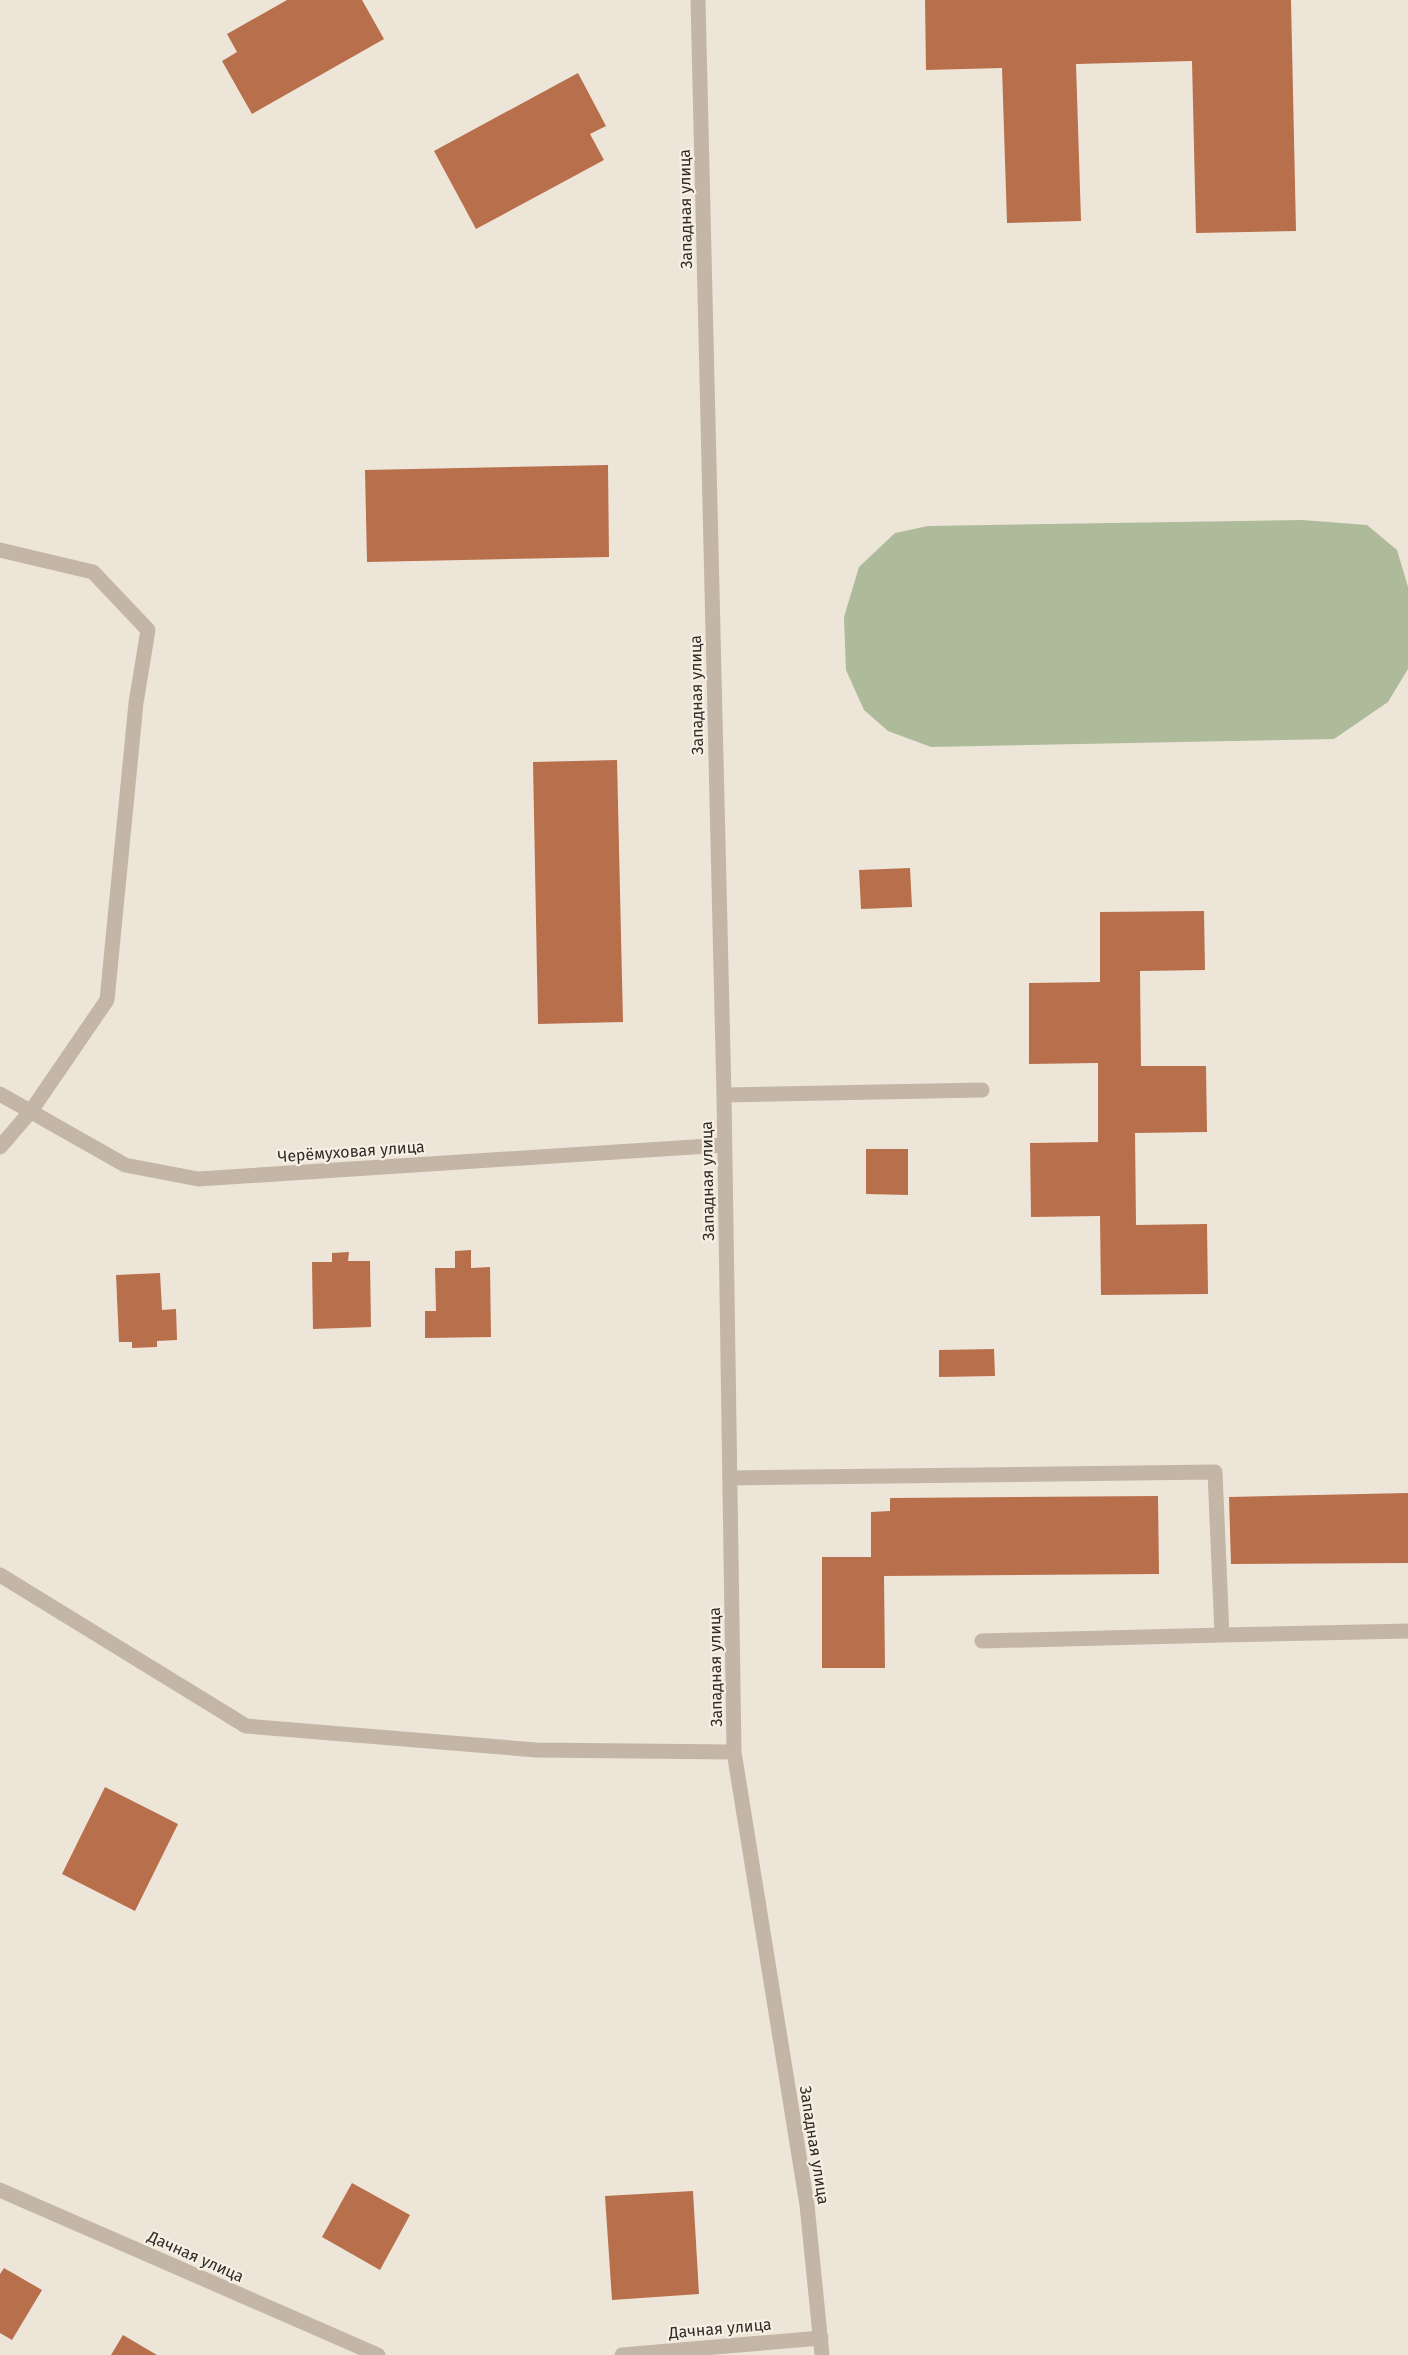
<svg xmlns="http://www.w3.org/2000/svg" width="1408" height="2355" font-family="'Fira Sans',sans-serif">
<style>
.green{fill:#adbb9b}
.building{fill:#b86f4c}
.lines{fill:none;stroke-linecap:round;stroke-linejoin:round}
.lane{stroke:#c4b6a6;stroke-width:15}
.street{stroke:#c4b6a6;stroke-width:15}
.labels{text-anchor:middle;stroke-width:4.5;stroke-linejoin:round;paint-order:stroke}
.street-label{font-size:16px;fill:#312a26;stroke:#f6efe4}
</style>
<rect width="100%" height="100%" fill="#eee5d9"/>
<!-- green -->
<path class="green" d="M1302 520 1367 525 1397 550 1408 587V669L1388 702 1334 739 931 747 888 731 864 710 846 670 844 617 859 567 895 533 928 526Z"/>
<!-- building -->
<path class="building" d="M287 0H362L384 39 252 114 222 61 237 52 227 34Z
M925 0H1291L1296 231 1196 233 1192 61 1076 64 1081 221 1007 223 1002 68 926 70Z
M578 73 606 126 590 134 604 160 476 229 434 151Z
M608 465 609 557 367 562 365 470Z
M617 760 623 1022 538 1024 533 762Z
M910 868 912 907 861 909 859 870Z
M1204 911 1205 970 1140 971 1141 1066H1206L1207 1132 1135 1133 1136 1225 1207 1224 1208 1294 1101 1295 1100 1216 1031 1217 1030 1143 1098 1142V1063L1029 1064V983L1100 982V912Z
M866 1149H908V1195L866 1194Z
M471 1250V1268L490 1267 491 1337 425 1338V1311H436L435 1268H455V1251Z
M349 1252 348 1261H370L371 1327 313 1329 312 1262H332V1253Z
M160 1273 162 1310 176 1309 177 1340 157 1341V1347L132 1348V1342H119L116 1275Z
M994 1349 995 1376 939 1377V1350Z
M1408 1493V1563L1231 1564 1229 1497Z
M1158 1496 1159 1574 884 1576 885 1668H822V1557H871V1512L890 1511V1498Z
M105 1787 178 1824 135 1911 62 1874Z
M352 2183 410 2215 380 2270 322 2237Z
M693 2191 699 2294 612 2300 605 2196Z
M4 2268 42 2290 12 2340 0 2333V2274Z
M123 2335 157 2355H111Z"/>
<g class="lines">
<!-- lane -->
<path class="lane" d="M0 550 93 572 148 630 136 703 107 1000 31 1111 0 1147
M724 1095 982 1090
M730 1478 1215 1472 1222 1635 1408 1631
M982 1641 1222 1635"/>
<!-- street -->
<path class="street" d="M698 0 724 1095 734 1752 807 2205 822 2355
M0 1094 125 1165 198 1179 724 1145
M0 1575 246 1726 536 1750 734 1752
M0 2190 378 2355
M622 2355 821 2338"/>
</g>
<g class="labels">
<!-- street labels -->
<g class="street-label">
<text transform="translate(685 209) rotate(-91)" y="6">Западная улица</text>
<text transform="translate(696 695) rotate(-91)" y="6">Западная улица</text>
<text transform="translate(351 1151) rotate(-4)" y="6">Черёмуховая улица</text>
<text transform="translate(707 1181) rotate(-91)" y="6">Западная улица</text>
<text transform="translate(715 1667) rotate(-91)" y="6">Западная улица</text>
<text transform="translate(815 2145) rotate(81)" y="6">Западная улица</text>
<text transform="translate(196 2256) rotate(24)" y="6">Дачная улица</text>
<text transform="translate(720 2328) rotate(-5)" y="6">Дачная улица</text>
</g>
</g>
</svg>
